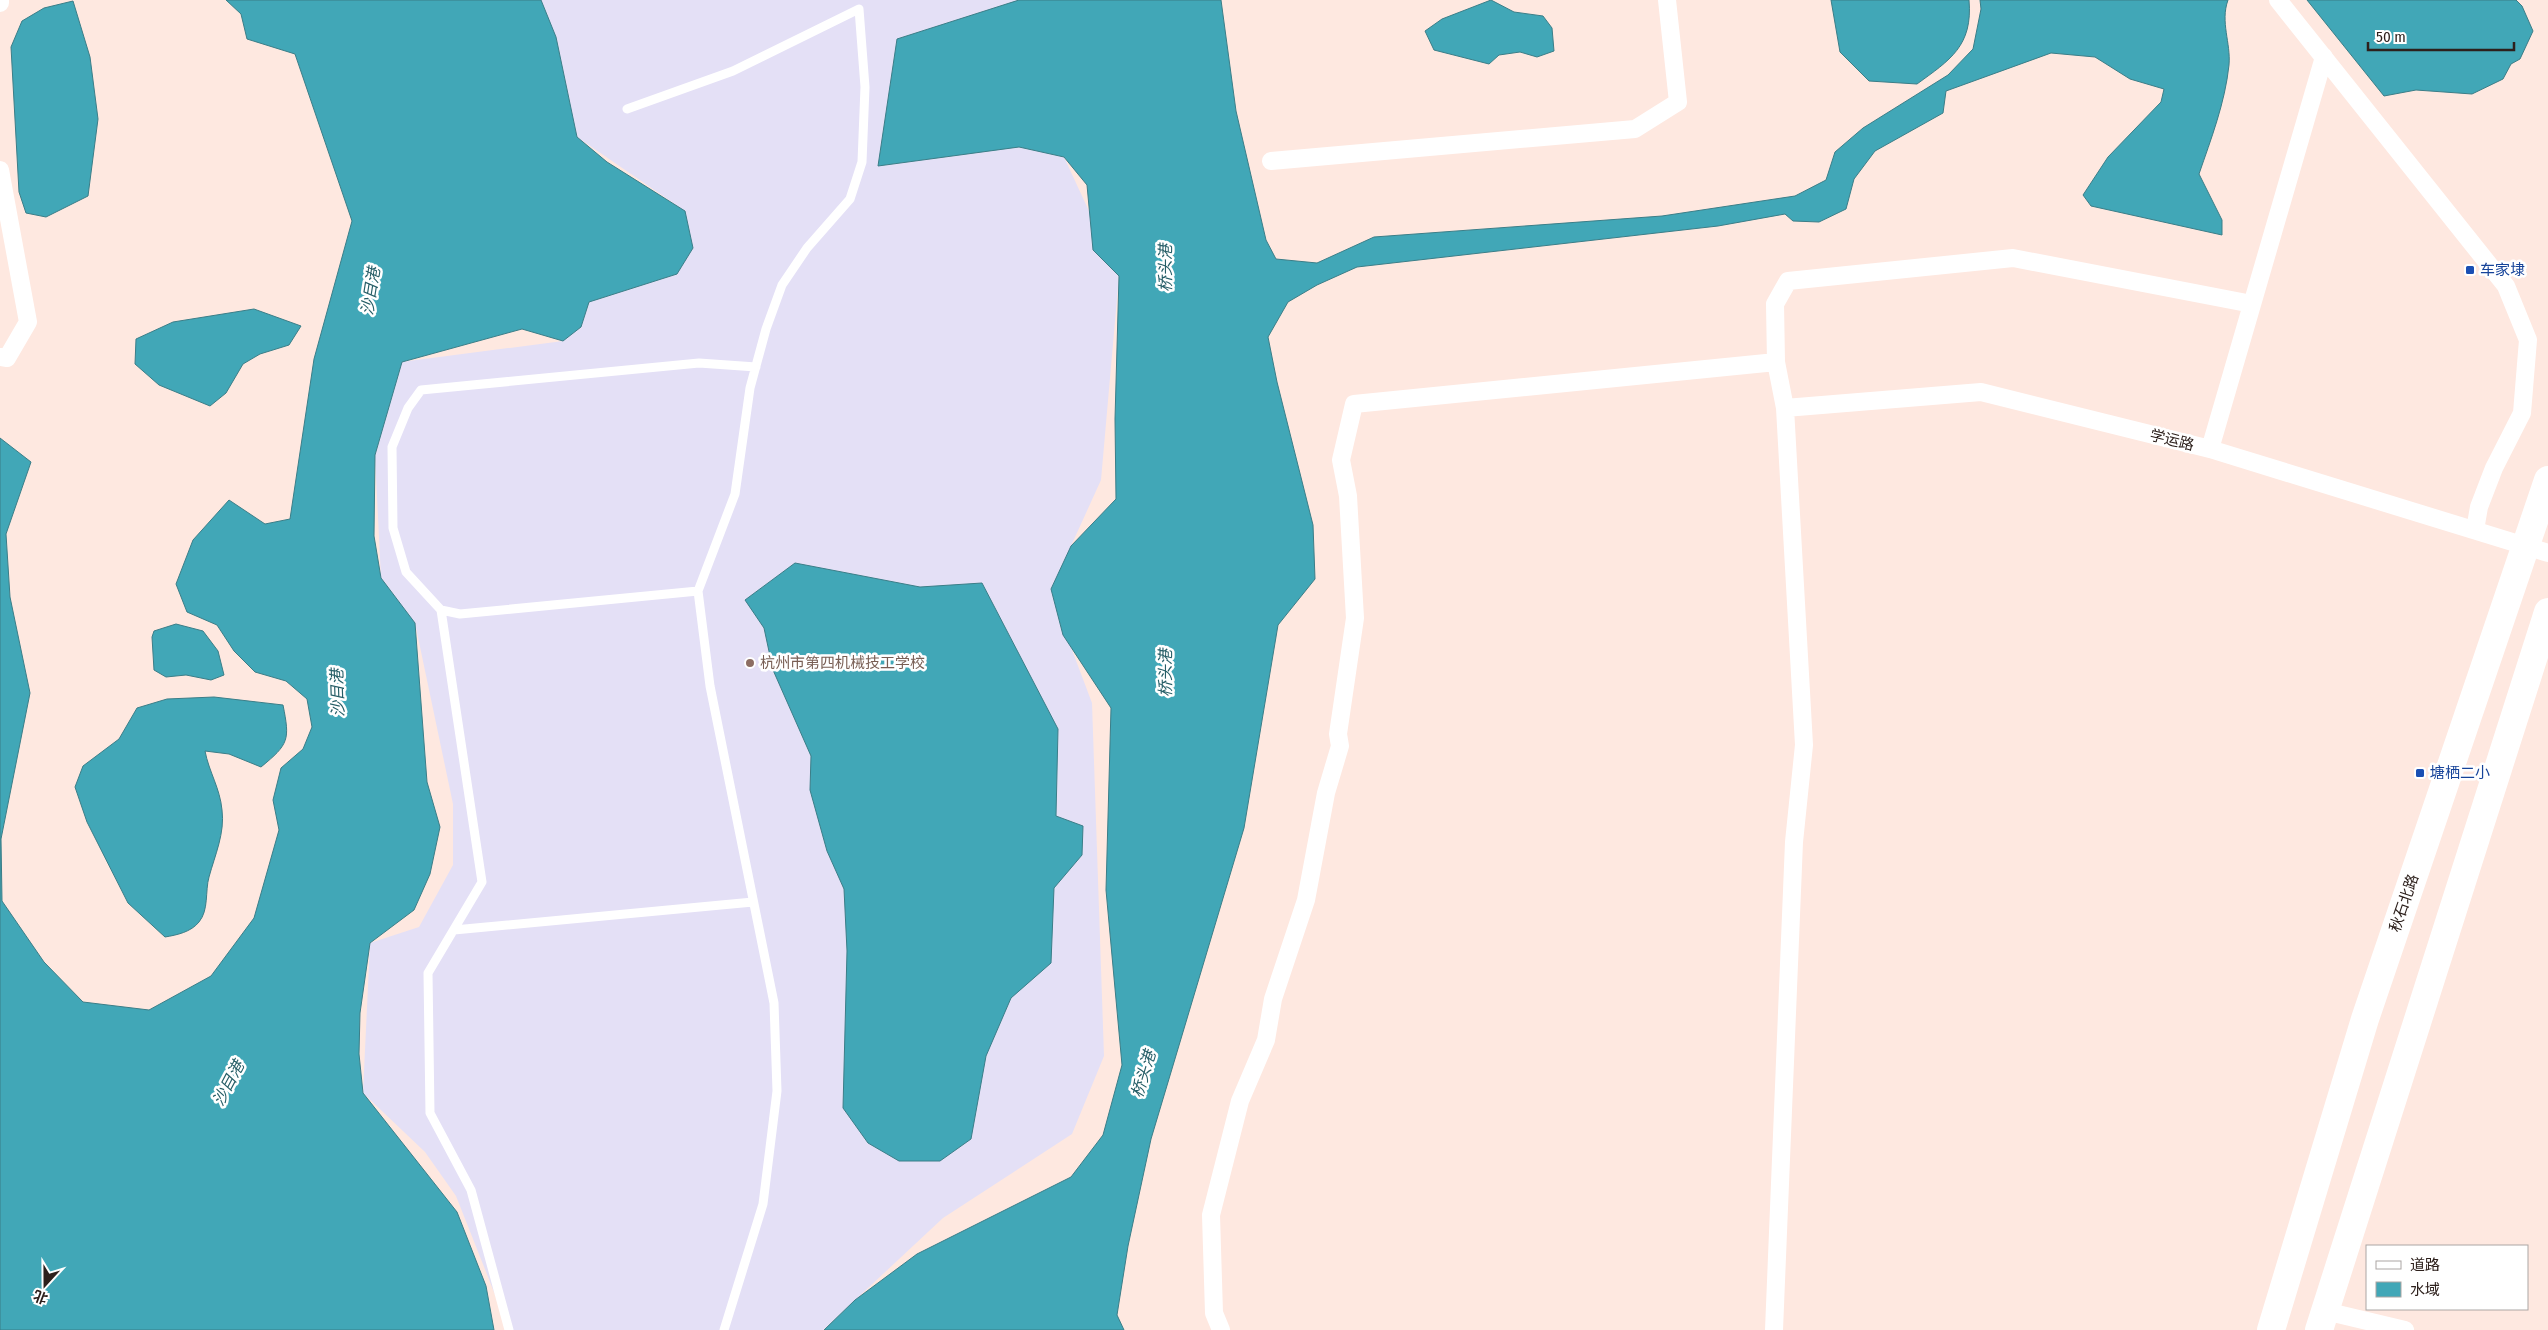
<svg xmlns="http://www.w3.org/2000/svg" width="2548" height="1330" font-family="'Fira Sans Condensed','Noto Sans SC',sans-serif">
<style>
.education{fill:#e4e0f6}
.water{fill:#41a7b7;stroke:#3b7e88}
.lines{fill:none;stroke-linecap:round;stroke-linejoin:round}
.service{stroke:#fff;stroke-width:9}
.minor{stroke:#fff;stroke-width:18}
.primary{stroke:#fff;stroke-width:28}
.transit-dot{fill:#1a4fb4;stroke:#fff;stroke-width:2}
.education-dot{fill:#8d6e63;stroke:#fff;stroke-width:2}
.labels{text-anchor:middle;stroke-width:5;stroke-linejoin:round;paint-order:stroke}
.transit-label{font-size:15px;fill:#164399;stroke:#fff;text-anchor:start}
.street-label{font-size:15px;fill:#2d201c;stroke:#fff}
.education-label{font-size:15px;fill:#785e54;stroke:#fff;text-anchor:start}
.water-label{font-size:16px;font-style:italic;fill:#255d66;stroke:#fff}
</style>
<rect width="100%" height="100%" fill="#fee8e0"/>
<!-- education -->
<path class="education" d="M535 0H1019L897 39 879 166 1019 147 1064 157 1119 276 1101 480 1071 546 1057 610 1092 703 1104 1056 1072 1134 943 1218 823 1330H509L456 1196 425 1152 363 1093 370 943 419 927 453 865V804L415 623 381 578 375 456 401 362 563 341 581 327 589 302 677 274 685 211 577 137 556 37Z"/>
<!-- water -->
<path class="water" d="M226 0H541L556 37 577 137 607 162 685 211 693 248 677 274 589 302 581 327 563 341 522 329 402 362 375 455 374 536 381 578 415 623 427 782 440 827 430 874 414 910 370 943 360 1013 359 1054 363 1093 457 1212 486 1286 494 1330H0V438L31 462 6 534 10 597 30 693 1 839 2 901 44 962 83 1002 149 1010 211 976 254 918 279 830 273 800 281 768 303 749 312 727 307 699 286 681 255 672 234 651 217 625 187 612 176 584 193 540 229 500 265 524 290 519 314 359 352 221 295 54 247 39 241 14Z
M1019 0H1221L1236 111 1266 240 1276 259 1317 263 1374 237 1662 216 1795 196 1826 180 1835 152 1863 128 1948 75 1973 49 1981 9 1980 0H2228C2220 22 2231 43 2229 65 2225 103 2211 139 2199 174L2222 220V235L2091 206 2083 195 2108 157 2161 102 2164 89 2130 79 2095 57 2051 53 1946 91 1943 113 1875 151 1854 179 1846 209 1819 222 1793 221 1785 214 1718 226 1357 267 1317 285 1288 302 1268 337 1277 382 1313 525 1315 579 1278 625 1244 828 1151 1139 1128 1246 1117 1315 1124 1330H824L855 1300 917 1254 1071 1177 1103 1135 1122 1065 1106 890 1111 708 1063 635 1051 589 1071 546 1116 499 1115 419 1119 276 1093 250 1087 185 1064 157 1019 147 878 166 897 39Z
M1491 0 1514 12 1543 16 1552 28 1554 51 1537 57 1520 52 1499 55 1489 64 1434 50 1425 31 1442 19Z
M1831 0H1969C1973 46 1950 60 1917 84L1869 81 1840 52Z
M2307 0H2516L2522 6 2533 31 2520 59 2511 64 2503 79 2472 94 2416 90 2384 96Z
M73 1 90 57 98 119 88 196 46 217 26 213 19 192 11 47 22 21 44 8Z
M254 309 301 326 289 345 260 354 243 364 226 393 210 406 159 385 135 364 136 339 173 322Z
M795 563 920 587 982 583 1058 729 1056 816 1083 826 1082 855 1054 888 1051 963 1011 998 986 1056 971 1139 940 1161H899L868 1143 843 1108 847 951 844 889 827 851 810 790 811 756 773 670 764 628 745 600Z
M176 624 203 631 218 651 224 675 211 680 186 675 166 677 154 670 152 637 154 631Z
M214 697 283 705C290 740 289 744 261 767L229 754 205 751C209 772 220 788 222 810 225 833 215 855 209 877 205 891 209 910 199 922 191 932 177 935 165 937L128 903 87 822 75 787 83 766 119 739 137 708 167 699Z"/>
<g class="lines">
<!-- service -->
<path class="service" d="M627 109 733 71 859 9 865 87 862 162 850 199 807 248 782 285 766 329 750 388 735 494 698 591 710 686 774 1003 777 1091 763 1204 724 1330
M698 591 460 614 441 610 406 572 393 528 392 447 408 408 421 390 699 363 756 367
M441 610 482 882 428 973 430 1113 471 1190 509 1330
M454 930 753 902"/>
<!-- minor -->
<path class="minor" d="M2278 0 2506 286 2528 340 2522 413 2494 468 2479 507 2475 530
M0 3V0
M1271 161 1635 129 1678 102 1667 0
M0 170 28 322 7 358 0 357
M1785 408 1981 392 2210 449 2548 553
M2210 449 2324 57
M2325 1311 2405 1330
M1221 1330 1214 1313 1211 1215 1240 1101 1266 1040 1273 999 1306 900 1326 793 1340 746 1338 734 1355 618 1348 496 1341 460 1354 404 1776 362
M1774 1330 1794 842 1804 745 1785 408 1776 362 1775 304 1788 281 2013 258 2252 304"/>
<!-- primary -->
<path class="primary" d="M2271 1330 2365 1019 2548 480
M2319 1330 2548 612"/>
</g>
<!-- markers -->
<g class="transit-dot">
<rect x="2465" y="265" width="10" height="10" rx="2.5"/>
<rect x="2415" y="768" width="10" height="10" rx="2.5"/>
</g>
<circle class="education-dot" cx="750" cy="663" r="5"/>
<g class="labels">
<!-- transit labels -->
<g class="transit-label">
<text x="2480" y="275">车家埭</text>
<text x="2430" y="778">塘栖二小</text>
</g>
<!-- street labels -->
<g class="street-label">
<text transform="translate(2172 440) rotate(14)" y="5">学运路</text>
<text transform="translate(2404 903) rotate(-71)" y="5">秋石北路</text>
</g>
<!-- education labels -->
<g class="education-label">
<text x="760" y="668">杭州市第四机械技工学校</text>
</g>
<!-- water labels -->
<g class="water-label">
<text transform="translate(1165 268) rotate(-90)" y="6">桥头港</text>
<text transform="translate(370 291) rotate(-81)" y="6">沙目港</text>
<text transform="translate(1165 673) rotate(-90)" y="6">桥头港</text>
<text transform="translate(337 693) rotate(-92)" y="6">沙目港</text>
<text transform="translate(1143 1074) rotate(-73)" y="6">桥头港</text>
<text transform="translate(228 1083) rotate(-62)" y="6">沙目港</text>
</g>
</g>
<!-- legend -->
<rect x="2366" y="1245" width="162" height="65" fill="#ffffff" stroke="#aba6a4"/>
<rect x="2376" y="1261" width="25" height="8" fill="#ffffff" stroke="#aba6a4"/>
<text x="2410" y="1270" font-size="15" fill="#2d201c">道路</text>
<rect x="2376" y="1282" width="25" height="15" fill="#41a7b7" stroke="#aba6a4"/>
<text x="2410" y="1295" font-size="15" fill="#2d201c">水域</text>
<!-- north arrow -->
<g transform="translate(45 1285) rotate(201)" stroke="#ffffff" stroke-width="4" paint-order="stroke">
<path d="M0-4L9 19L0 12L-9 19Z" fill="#2d201c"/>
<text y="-8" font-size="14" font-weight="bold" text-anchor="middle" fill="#2d201c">北</text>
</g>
<!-- scale -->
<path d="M2368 42v8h146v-8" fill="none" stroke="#2d201c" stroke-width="2.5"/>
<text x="2376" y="42" font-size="15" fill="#2d201c" stroke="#ffffff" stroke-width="4" paint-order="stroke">50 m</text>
</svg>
